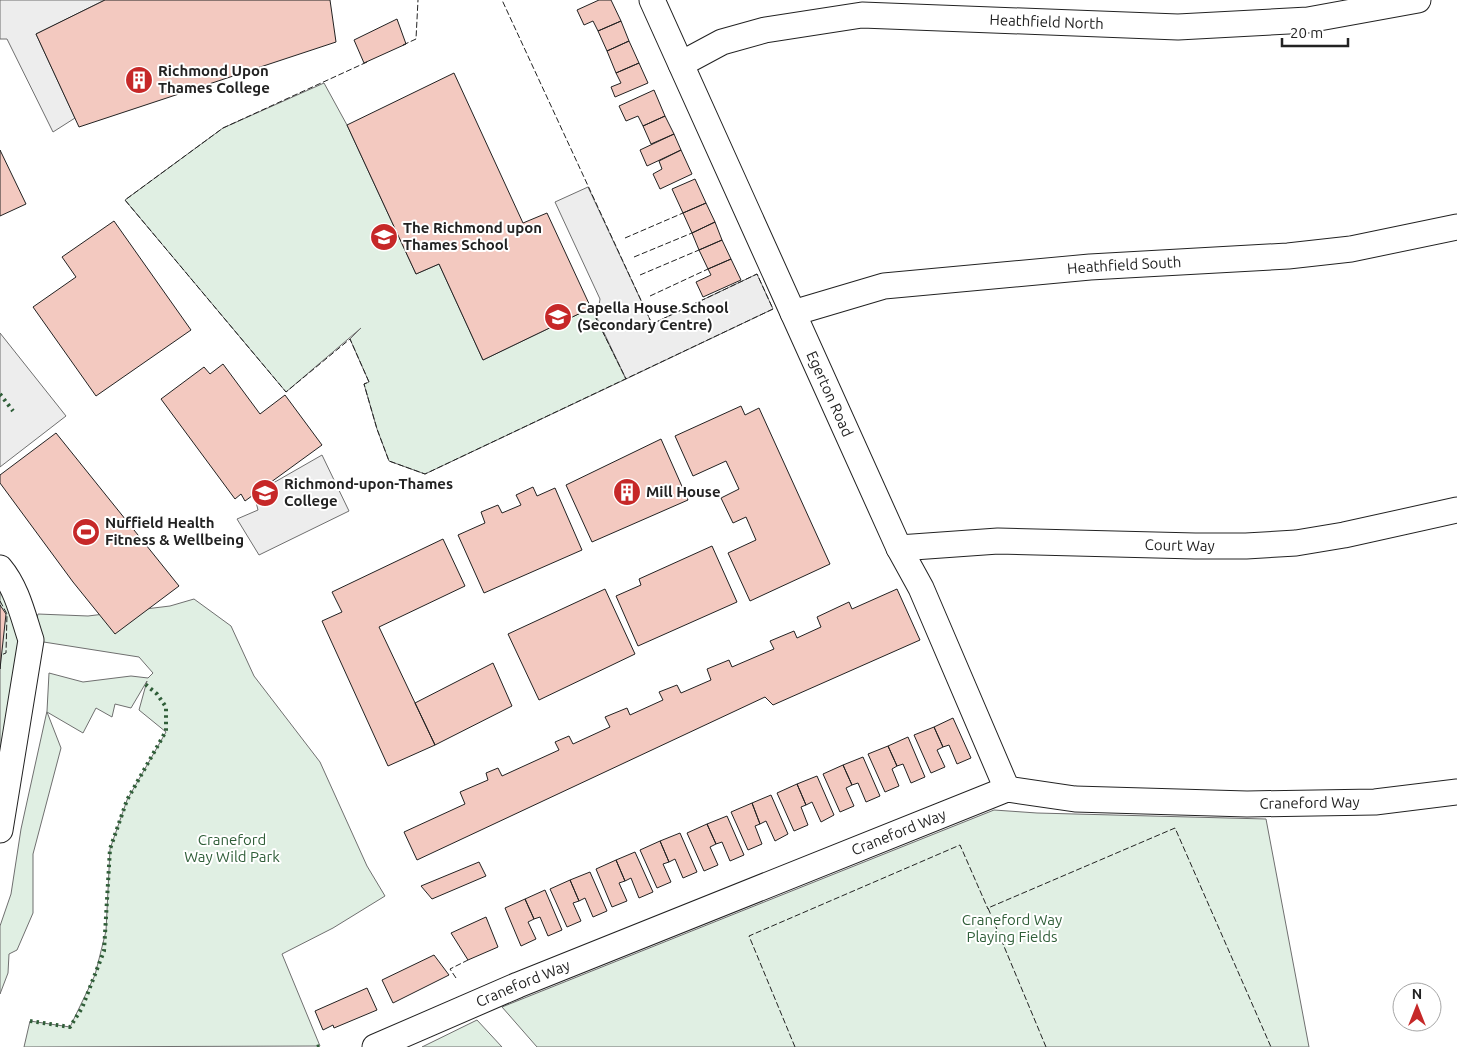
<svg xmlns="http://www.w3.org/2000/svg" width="1457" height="1047" font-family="Ubuntu,sans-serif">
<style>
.green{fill:#e0efe3;stroke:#6f6f6f}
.parking{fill:#ededed;stroke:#6f6f6f}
.building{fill:#f3c9c0;stroke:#222}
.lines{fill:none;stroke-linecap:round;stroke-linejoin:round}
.minor-casing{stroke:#222;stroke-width:27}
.minor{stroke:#fff;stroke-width:25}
.hedge{stroke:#2f5e38;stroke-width:4;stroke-dasharray:2.5 4;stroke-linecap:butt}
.fence{stroke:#222;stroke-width:1;stroke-dasharray:6 2.5;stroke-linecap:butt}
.labels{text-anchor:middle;stroke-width:4;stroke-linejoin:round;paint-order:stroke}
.street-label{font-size:15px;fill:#222;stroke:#fff}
.poi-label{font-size:15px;font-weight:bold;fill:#222;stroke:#fff;text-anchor:start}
.park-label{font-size:15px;fill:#2f5e38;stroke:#fff}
</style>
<rect width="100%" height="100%" fill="#fff"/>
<!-- green -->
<path class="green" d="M324 83 347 125 416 274 439 264 483 360 591 308 626 379 425 474 389 461 377 429 364 384 369 382 350 339 361 328 286 392 125 200 223 128Z
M0 585 19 604 21 669 0 761Z
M194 599 231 626 254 676 320 762 367 866 385 896 333 928 282 954 320 1046 24 1047 30 1021 70 1027 95 975 106 931 110 849 127 800 166 732 139 710 147 681 131 708 115 704 112 717 96 708 83 733 47 712 61 748 33 854V913L17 950 9 954 8 973 0 994V926L11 894 21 829 47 711 49 673 83 682 131 676 148 678 153 673 139 657 31 640 38 614 88 616 170 606Z
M994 810 1037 813 1266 819 1309 1047H537L502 1007Z
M477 1020 502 1047H422Z"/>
<!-- parking -->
<path class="parking" d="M0 0H105L36 34 75 118 53 132 7 39H0Z
M588 187 652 324 757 274 773 309 626 379 597 318 600 299 555 202Z
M0 333 66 416 0 467Z
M322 455 349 511 259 555 237 519 258 510 254 494Z"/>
<!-- building -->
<path class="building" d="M105 0H330L336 42 79 127 36 34Z
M599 0H611L621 21 598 31 593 21 584 25 577 10Z
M397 19 406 44 364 63 354 40Z
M621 21 629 41 607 51 598 31Z
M629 41 639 63 616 73 607 51Z
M639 63 648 83 615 97 611 87 621 83 616 73Z
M454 73 523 223 547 213 591 308 483 360 439 264 416 274 347 125Z
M654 90 665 116 643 126 638 116 626 121 619 106Z
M665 116 674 134 651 144 643 126Z
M674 134 681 150 647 166 640 150Z
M0 150 26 204 0 216Z
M681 150 692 174 660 189 653 174 662 169 659 161Z
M695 179 706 203 683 213 672 189Z
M706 203 715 222 692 233 683 213Z
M114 221 191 330 96 396 33 307 76 277 62 257Z
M715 222 722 240 699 250 692 233Z
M722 240 731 259 708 269 699 250Z
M731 259 741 280 703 297 696 282 711 275 708 269Z
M223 364 260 414 285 395 322 445 245 501 241 494 235 499 161 399 204 367 210 374Z
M741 406 745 415 759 408 830 564 750 601 728 553 756 540 746 517 733 523 721 498 739 489 726 461 693 476 675 436Z
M56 433 179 586 115 634 73 582 0 483V475Z
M661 439 688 500 592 542 566 485Z
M533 487 537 496 555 488 582 550 484 593 458 535 485 523 481 512 498 505 502 513 521 505 516 495Z
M443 539 465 586 379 627 435 745 388 766 322 621 342 612 332 592Z
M712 546 737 602 638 646 616 596 641 585 639 579Z
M605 589 635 654 539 700 508 634Z
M897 589 920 640 773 705 765 697 417 860 404 832 465 804 460 792 488 780 486 773 498 768 502 776 559 750 555 742 569 736 573 744 610 727 605 717 627 708 630 715 663 700 659 692 677 685 681 693 711 680 707 669 729 660 732 667 774 649 770 641 794 631 797 638 821 627 817 617 849 602 852 609Z
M0 605 6 614 0 669Z
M493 663 512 706 435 745 415 703Z
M953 718 971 758 957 764 949 745 943 747 934 727Z
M934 727 943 747 937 750 945 767 931 773 914 735Z
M908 737 925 777 911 783 903 764 897 766 888 746Z
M888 746 897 766 892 769 899 786 885 792 868 754Z
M863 757 880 796 866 802 858 783 852 785 843 765Z
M843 765 852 785 846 788 854 806 840 812 823 774Z
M817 776 834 815 821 822 812 802 806 805 797 784Z
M797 784 806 805 801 807 808 825 794 831 777 793Z
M771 795 788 834 775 841 766 821 760 824 752 803Z
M752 803 760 824 755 826 762 844 748 850 731 812Z
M727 816 744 855 730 861 722 842 716 844 707 824Z
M707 824 716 844 710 847 718 865 704 871 687 833Z
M680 833 697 872 683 878 675 859 669 862 660 841Z
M660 841 669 862 663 864 671 882 657 888 640 850Z
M635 852 653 892 639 898 631 878 625 881 616 860Z
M616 860 625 881 619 883 627 901 612 907 596 869Z
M479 862 486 876 432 899 421 886Z
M590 872 607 911 593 917 585 898 579 901 570 880Z
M570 880 579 901 573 903 581 921 567 927 550 889Z
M545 890 562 930 548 936 540 917 534 919 525 899Z
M525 899 534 919 528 922 536 939 521 946 505 908Z
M486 917 498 947 468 960 451 933Z
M434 955 449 975 393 1003 382 980Z
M367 988 377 1010 334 1028 333 1025 323 1030 315 1011Z"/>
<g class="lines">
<!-- minor casing -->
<g class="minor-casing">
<g id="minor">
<path id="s1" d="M652 0 899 548 921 588 1007 789"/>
<path id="s2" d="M681 64 722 42 765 30 862 15 1178 27 1308 20 1418 0"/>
<path id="s3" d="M793 313 884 286 1090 267 1288 256 1351 249 1457 227"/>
<path id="s4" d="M899 548 998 541 1195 546H1246L1296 543 1344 535 1457 510"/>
<path d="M0 568C17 588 23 616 31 640L0 830"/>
<path id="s5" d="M375 1047 518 985 1007 789 1075 799 1247 804 1375 802 1457 792"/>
</g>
</g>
<!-- minor -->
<use href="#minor" class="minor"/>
<!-- hedge -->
<path class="hedge" d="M0 394 13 411
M30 1021 70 1027 82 1008 104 951 110 849 127 800 166 731V707L157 694 145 684
M317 1047 320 1046"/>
<!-- fence -->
<path class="fence" d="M403 45 416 39 418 0
M367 62 223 128 125 200 286 392 350 339 369 382 364 384 377 429 389 461 425 474 773 309 757 274 652 324 502 0
M625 238 683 213
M634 257 692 233
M640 275 699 250
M650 296 708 269
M591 308 626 379
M0 601 7 614 6 653 1 655
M456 978 450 969 468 960
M795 1047 749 936 960 845 988 909
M1046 1047 988 908 1175 828 1271 1047"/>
</g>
<!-- icons -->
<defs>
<g id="building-disc" transform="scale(1.4375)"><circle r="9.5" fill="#c62828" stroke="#fff"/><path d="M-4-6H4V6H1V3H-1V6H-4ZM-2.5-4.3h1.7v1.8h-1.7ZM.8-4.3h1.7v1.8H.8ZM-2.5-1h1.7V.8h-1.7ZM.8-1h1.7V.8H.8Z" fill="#fff"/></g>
<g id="school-disc" transform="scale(1.4375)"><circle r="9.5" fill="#c62828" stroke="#fff"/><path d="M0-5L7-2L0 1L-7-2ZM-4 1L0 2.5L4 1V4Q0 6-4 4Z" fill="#fff"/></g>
<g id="university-disc" transform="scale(1.4375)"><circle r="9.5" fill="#c62828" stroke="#fff"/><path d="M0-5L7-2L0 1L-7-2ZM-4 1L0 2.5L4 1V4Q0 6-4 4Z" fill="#fff"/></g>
<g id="stadium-disc" transform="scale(1.4375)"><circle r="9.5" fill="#c62828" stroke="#fff"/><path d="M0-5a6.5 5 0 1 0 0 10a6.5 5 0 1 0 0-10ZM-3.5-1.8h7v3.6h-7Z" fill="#fff"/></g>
</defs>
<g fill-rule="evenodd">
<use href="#building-disc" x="139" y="80"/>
<use href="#school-disc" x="384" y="237"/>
<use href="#school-disc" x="558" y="317"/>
<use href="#building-disc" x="627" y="492"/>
<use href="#university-disc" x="265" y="493"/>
<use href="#stadium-disc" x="86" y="532"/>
</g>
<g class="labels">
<!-- street labels -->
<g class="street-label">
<text dy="5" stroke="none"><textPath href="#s2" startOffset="374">Heathfield North</textPath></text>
<text dy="5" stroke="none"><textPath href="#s3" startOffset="336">Heathfield South</textPath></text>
<text dy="5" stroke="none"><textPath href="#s1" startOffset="432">Egerton Road</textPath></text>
<text dy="5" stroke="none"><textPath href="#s4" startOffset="281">Court Way</textPath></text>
<text dy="5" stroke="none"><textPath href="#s5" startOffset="986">Craneford Way</textPath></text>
<text dy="5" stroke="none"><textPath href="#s5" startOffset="566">Craneford Way</textPath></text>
<text dy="5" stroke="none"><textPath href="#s5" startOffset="161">Craneford Way</textPath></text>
</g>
<!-- poi labels -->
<g class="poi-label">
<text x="158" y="76">Richmond Upon<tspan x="158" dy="17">Thames College</tspan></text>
<text x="403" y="233">The Richmond upon<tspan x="403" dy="17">Thames School</tspan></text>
<text x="577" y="313">Capella House School<tspan x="577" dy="17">(Secondary Centre)</tspan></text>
<text x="284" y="489">Richmond-upon-Thames<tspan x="284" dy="17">College</tspan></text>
<text x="646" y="497">Mill House</text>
<text x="105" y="528">Nuffield Health<tspan x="105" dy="17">Fitness &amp; Wellbeing</tspan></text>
</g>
<!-- park labels -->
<g class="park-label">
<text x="232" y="845">Craneford<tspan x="232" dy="17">Way Wild Park</tspan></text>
<text x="1012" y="925">Craneford Way<tspan x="1012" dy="17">Playing Fields</tspan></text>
</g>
</g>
<!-- north arrow -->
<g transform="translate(1417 1007)"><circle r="24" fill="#ffffff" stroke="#a7a7a7"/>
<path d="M0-4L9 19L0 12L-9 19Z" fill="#c62828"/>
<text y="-8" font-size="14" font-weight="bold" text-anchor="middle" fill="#222222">N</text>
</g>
<!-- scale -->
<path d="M1282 38v8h66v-8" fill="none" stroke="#222222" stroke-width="2.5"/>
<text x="1290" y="38" font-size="15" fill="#222222" stroke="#ffffff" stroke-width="4" paint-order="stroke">20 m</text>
</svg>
